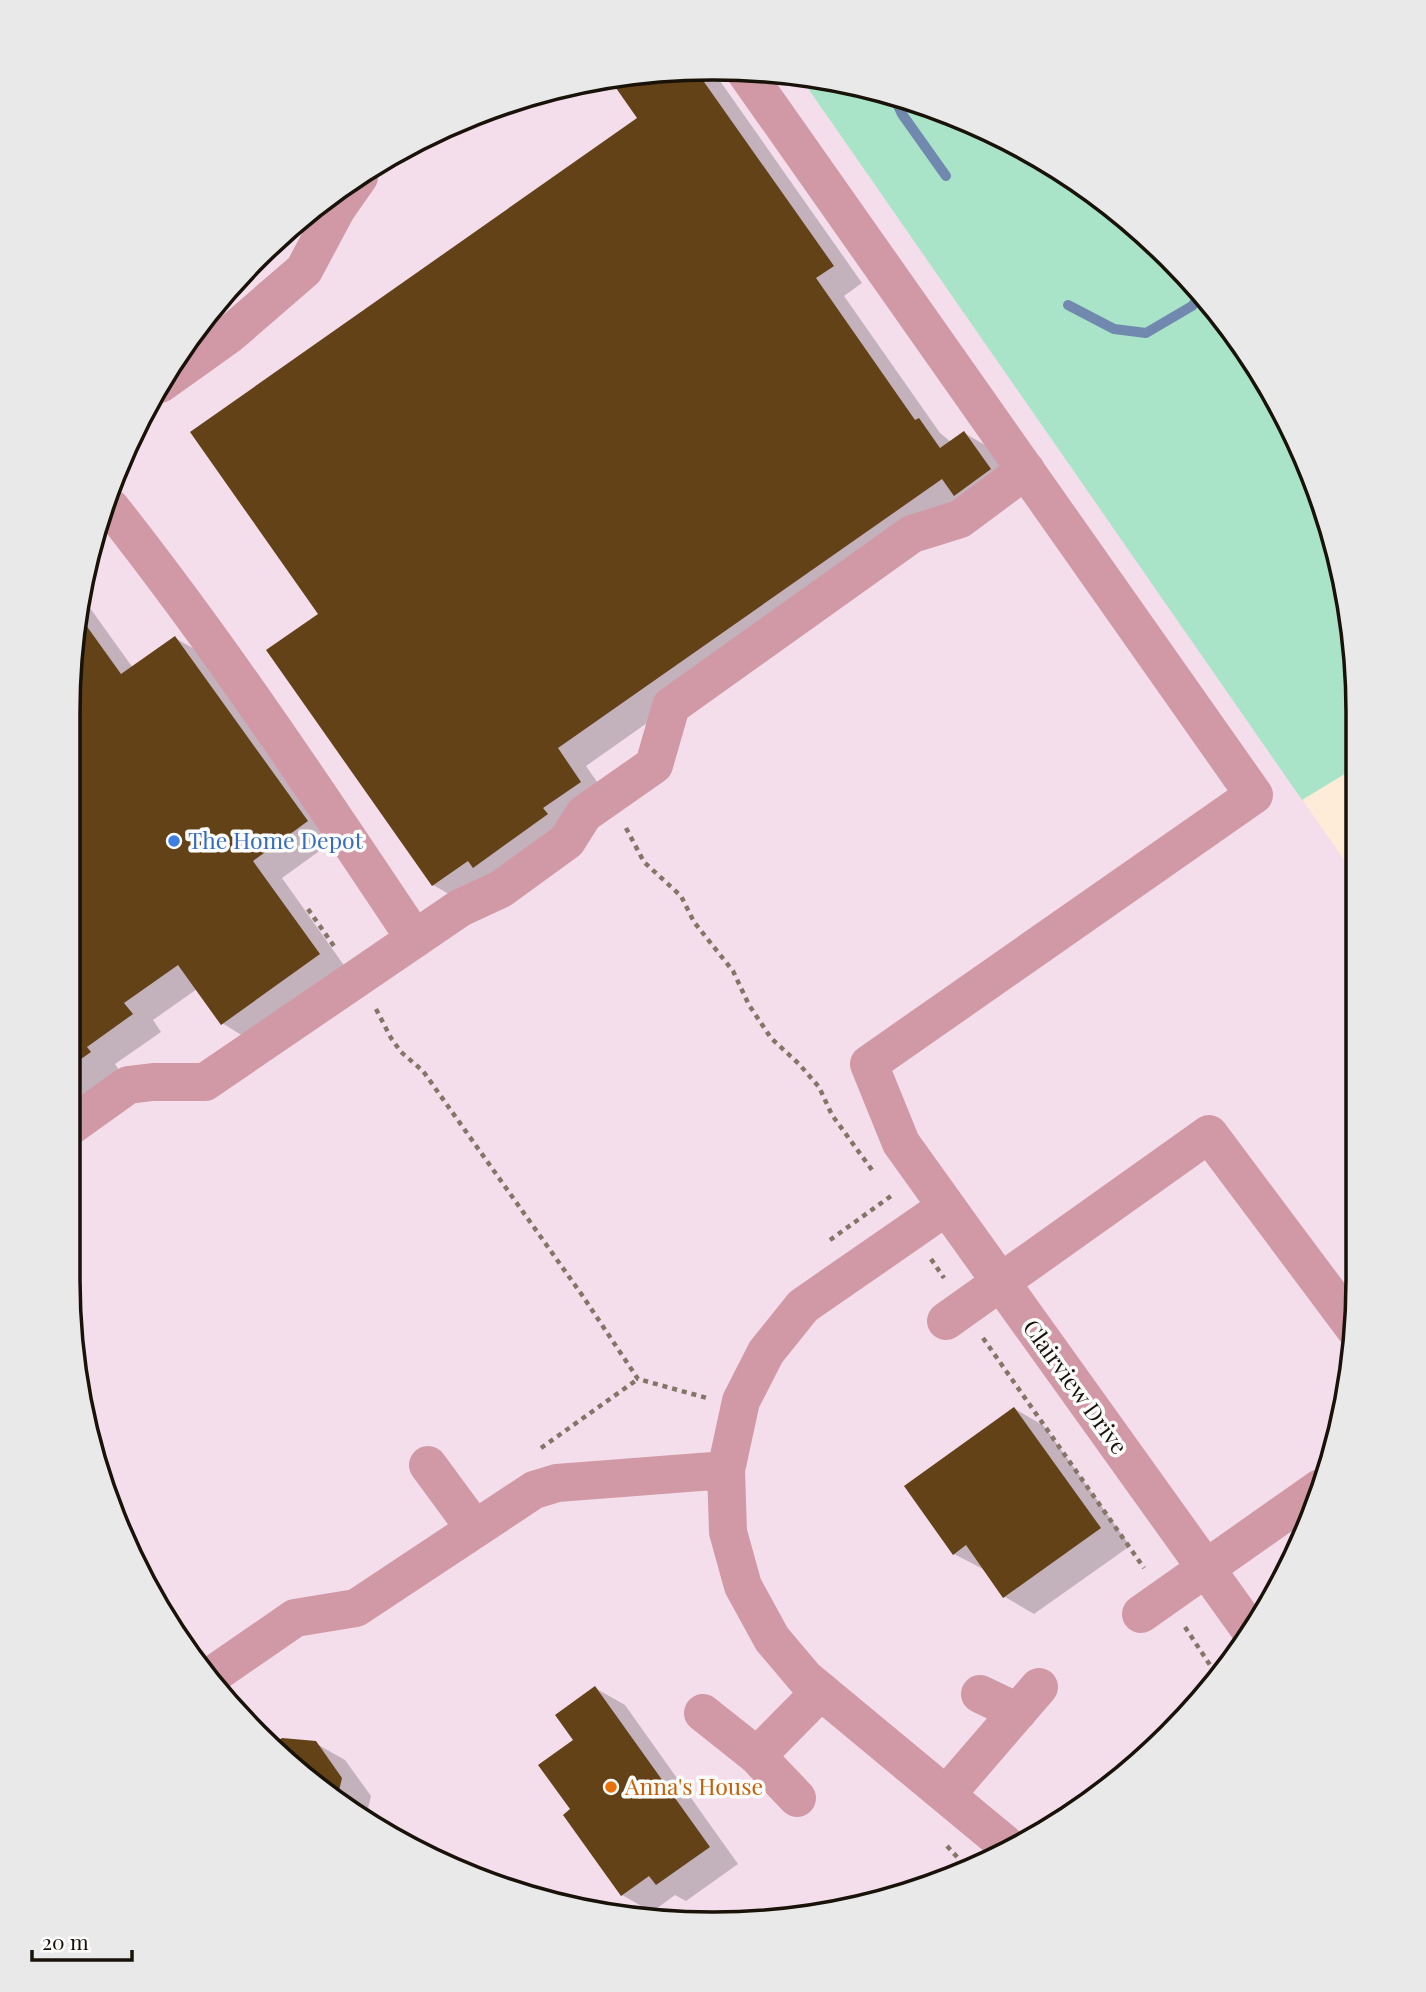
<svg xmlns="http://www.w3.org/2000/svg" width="1426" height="1992" font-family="'Playfair Display',serif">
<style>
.commercial{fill:#f4deec}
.green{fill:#aae4c8}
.shadow{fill:#0003}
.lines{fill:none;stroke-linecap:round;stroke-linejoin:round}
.stream{stroke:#7289af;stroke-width:10}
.building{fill:#634217}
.path{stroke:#827667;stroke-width:4.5;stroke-dasharray:5 5;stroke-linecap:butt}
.minor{stroke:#d199a5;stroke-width:38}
.shop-dot{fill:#3f7fe0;stroke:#fcfcfc;stroke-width:2.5}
.food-dot{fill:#e8710a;stroke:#fcfcfc;stroke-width:2.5}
.labels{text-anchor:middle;stroke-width:7;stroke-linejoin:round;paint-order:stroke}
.shop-label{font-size:23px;fill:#366cbe;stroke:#fcfcfc;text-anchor:start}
.street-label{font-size:23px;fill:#191209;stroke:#fcfcfc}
.food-label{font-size:23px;fill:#c56008;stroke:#fcfcfc;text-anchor:start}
.rim{fill:none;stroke:#191209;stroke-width:3.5}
</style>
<rect width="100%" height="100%" fill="#feecd8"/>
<!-- commercial -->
<path class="commercial" d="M755 70 800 77 1354 874 1356 1321 1336 1445 1291 1564 1225 1671 1138 1763 998 1857 798 1918H628L466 1875 288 1764 177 1637 90 1446 68 1279V713L81 587 155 390 288 229 390 155 505 103 628 74Z"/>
<!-- green -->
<path class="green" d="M800 77 879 90 998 135 1105 201 1197 288 1291 428 1352 628 1353 769 1302 800Z"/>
<!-- shadow -->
<path class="shadow" d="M713 71 862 283 844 296 940 433 951 442 964 433 994 450 1020 487 964 500 586 766 609 799 463 902 433 885 320 615 639 119 611 78 628 74Z
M80 594 133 668 175 638 205 655 336 839 282 878 348 971 251 1041 222 1023 197 989 153 1020 161 1032 115 1064 119 1070 68 1106V713Z
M1015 1409 1044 1426 1130 1546 1034 1614 1005 1597 985 1570 954 1554Z
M595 1688 625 1705 738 1864 686 1901 675 1895 652 1912 622 1895 572 1810 576 1741Z
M282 1740 315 1743 345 1760 371 1796 367 1813 288 1764 273 1747Z"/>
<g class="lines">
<!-- stream -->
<path class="stream" d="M893 95 902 114 946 176
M1068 305 1114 329 1146 333 1192 306 1202 294"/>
</g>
<!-- building -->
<path class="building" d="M697 72 834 266 816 278 915 420 919 418 940 448 964 431 991 469 954 496 942 479 558 748 581 782 543 808 548 814 473 868 468 861 432 886 266 650 318 614 190 432 637 118 609 78 628 74Z
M78 614 121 674 175 636 308 821 253 861 320 954 221 1025 178 965 124 1003 133 1014 87 1047 91 1052 68 1068V713Z
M1014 1407 1101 1528 1003 1598 966 1545 953 1555 904 1486Z
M595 1686 710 1847 656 1885 649 1876 621 1896 563 1815 570 1809 538 1765 573 1740 555 1715Z
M282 1738 316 1741 342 1778 338 1795 288 1764 272 1745Z"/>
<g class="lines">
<!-- path -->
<path class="path" d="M626 828 644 862 681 896 694 922 733 971 749 1005 771 1038 799 1064 819 1087 832 1115 872 1170
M308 909 336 949
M376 1009 391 1038 401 1052 423 1071 582 1295 638 1379 707 1398
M830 1240 891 1196
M931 1259 944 1278
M983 1338 1144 1568
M541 1448 638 1379
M1185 1627 1212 1668 1217 1680
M947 1846 958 1858 962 1868"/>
<!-- minor -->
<path class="minor" d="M744 70 1254 795 869 1064 901 1143 1250 1630
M160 384 230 334 304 270 336 210 359 177
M111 508C220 646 317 792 415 939
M68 1128 128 1085 153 1082H205L460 908 501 889 567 841 584 814 654 765 671 706 912 534 960 519 1026 470
M946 1207 803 1306 766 1352 741 1401 726 1470 728 1532 743 1586 772 1639 805 1678 1011 1849
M946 1321 1209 1134 1355 1329
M428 1465 475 1529
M1141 1614 1320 1488
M211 1676 295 1618 356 1608 534 1490 557 1483 726 1470
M980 1694 1018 1712
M703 1713 757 1756
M946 1795 1039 1687
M797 1798 757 1756 821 1691"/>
</g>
<!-- markers -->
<circle class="shop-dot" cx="174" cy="841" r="7"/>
<circle class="food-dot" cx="611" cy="1787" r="7"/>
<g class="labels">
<!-- shop labels -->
<g class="shop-label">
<text x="188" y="849">The Home Depot</text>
</g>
<!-- street labels -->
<g class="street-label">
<text transform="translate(1075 1387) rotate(54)" y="8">Clairview Drive</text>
</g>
<!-- food labels -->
<g class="food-label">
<text x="625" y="1795">Anna's House</text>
</g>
</g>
<!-- crop -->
<path d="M0 0H1426V1992H0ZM712 80H714A632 632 0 0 1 1346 712V1280A632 632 0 0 1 714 1912H712A632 632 0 0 1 80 1280V712A632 632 0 0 1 712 80Z" fill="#eae9e9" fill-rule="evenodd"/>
<path class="rim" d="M712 80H714A632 632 0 0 1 1346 712V1280A632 632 0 0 1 714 1912H712A632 632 0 0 1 80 1280V712A632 632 0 0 1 712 80Z"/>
<!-- scale -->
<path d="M32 1950v10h100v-10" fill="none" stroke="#191209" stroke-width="3.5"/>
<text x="42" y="1950" font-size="21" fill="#191209" stroke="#fcfcfc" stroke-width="5" paint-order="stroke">20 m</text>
</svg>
